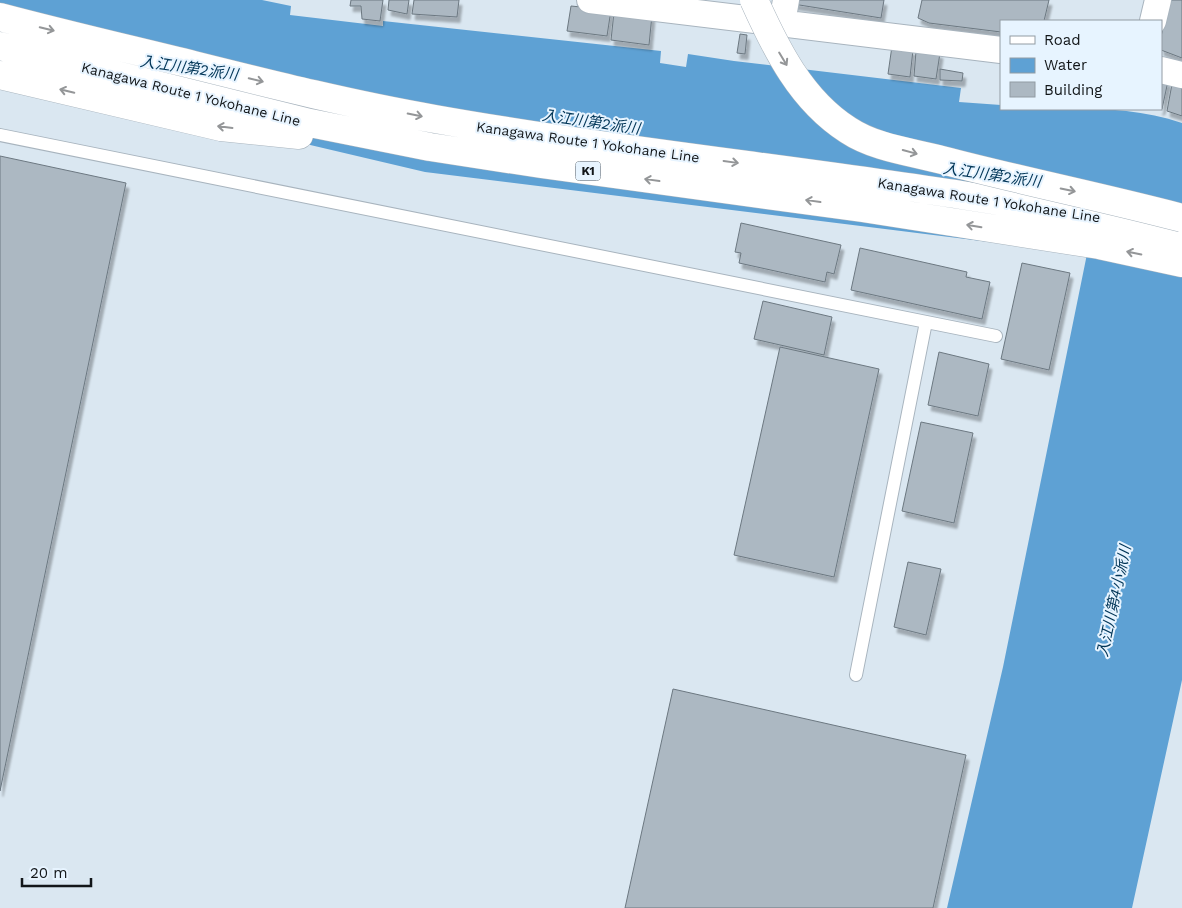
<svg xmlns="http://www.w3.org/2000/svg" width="1182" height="908" font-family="'Work Sans','Noto Sans JP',sans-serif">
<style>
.water{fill:#5ea1d4}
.building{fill:#acb8c2;stroke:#6c7881;filter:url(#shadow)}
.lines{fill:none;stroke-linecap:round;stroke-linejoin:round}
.service-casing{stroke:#a8b4be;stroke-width:14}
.minor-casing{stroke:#a8b4be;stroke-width:28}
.motorway-casing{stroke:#a8b4be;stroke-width:29}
.service{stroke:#fff;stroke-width:12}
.minor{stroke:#fff;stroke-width:26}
.motorway{stroke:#fff;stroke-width:28}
.motorway-bridge-casing{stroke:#a8b4be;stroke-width:29;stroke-linecap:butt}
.motorway-bridge{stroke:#fff;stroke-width:28}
.oneway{stroke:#949698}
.labels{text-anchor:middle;stroke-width:4;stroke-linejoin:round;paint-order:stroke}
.shield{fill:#e7f4ff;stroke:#52595e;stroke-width:1}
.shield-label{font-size:12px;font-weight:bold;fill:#121619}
.street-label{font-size:14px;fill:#121619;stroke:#e7f4ff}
.water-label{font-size:15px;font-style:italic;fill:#003557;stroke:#e7f4ff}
</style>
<defs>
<filter id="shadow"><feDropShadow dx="3" dy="5.5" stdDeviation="1" flood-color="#0004"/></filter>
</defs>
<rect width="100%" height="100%" fill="#dae7f1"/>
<!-- water -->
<path class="water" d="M0 0H262L291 6 290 15 383 26V21L661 51 660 63 686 67 688 54 734 61 961 88 959 102 1001 105V109C1061 109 1124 103 1182 123V680L1132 908H947L1003 667 1087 254 425 172 251 131 0 85Z"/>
<!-- building -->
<path class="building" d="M351 0H383L380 21 362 19 361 6H350Z
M389 0H409L407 14 388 10Z
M414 0H459L457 17 412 14Z
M794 0H884L881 18 793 4Z
M922 0H1049L1044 21H1001V32L929 23 918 18Z
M1171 0H1182V58L1161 50V36Z
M571 6 611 10 607 36 567 31Z
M614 12 652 15 649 45 611 40Z
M740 34 747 35 745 54 737 53Z
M892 46 913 50 910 77 888 74Z
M916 51 940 53 936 79 914 76Z
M940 69 963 73 962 81 940 80Z
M1161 80 1168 81 1162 109H1159H1161Z
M1172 84 1182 87V116L1167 111Z
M0 156 126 183 0 791Z
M741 223 841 245 834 274 827 272 825 282 739 263 741 253 735 252Z
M860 248 967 272 966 277 990 282 982 319 851 290Z
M1022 263 1070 273 1049 370 1001 359Z
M763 301 832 317 824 355 754 339Z
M780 347 879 369 834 577 734 555Z
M939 352 989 364 978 416 928 405Z
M921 422 973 433 954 523 902 511Z
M908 562 941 569 926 635 894 627Z
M673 689 966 755 933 908H625Z"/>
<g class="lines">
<!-- service casing -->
<g class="service-casing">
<path id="service" d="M0 135 996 336
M856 675 926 322"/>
</g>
<!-- minor casing -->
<g class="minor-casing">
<path id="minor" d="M590 0 1001 50
M1153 21 1158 0
M782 23 786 0
M1161 70 1182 75"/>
</g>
<!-- motorway casing -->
<g class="motorway-casing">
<path id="motorway" d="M0 17C64 34 129 49 194 65 274 85 354 105 435 119 684 163 936 181 1182 236
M0 46 310 123 430 147 541 164 862 208 1099 245 1182 263
M0 75 221 127 299 135"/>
</g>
<!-- service -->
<use href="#service" class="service"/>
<!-- minor -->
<use href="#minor" class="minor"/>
<!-- motorway -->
<use href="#motorway" class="motorway"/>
<!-- motorway-bridge casing -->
<g class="motorway-bridge-casing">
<path id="motorway-bridge" d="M754 0C776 49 801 100 848 130 875 148 912 152 942 160 1022 181 1102 197 1182 218"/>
</g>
<!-- motorway-bridge -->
<use href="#motorway-bridge" class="motorway-bridge"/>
</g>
<!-- one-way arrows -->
<defs><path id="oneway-shaft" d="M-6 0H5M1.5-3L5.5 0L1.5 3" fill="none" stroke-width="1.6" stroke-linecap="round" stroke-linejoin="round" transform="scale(1.25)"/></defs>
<g class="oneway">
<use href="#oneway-shaft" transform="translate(47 29) rotate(14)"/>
<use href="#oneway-shaft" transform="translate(783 59) rotate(59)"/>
<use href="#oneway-shaft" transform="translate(256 80) rotate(14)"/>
<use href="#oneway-shaft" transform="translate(67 91) rotate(-167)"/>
<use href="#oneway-shaft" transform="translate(415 115) rotate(11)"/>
<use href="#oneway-shaft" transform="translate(225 127) rotate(-173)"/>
<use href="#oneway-shaft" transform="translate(910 152) rotate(15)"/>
<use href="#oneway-shaft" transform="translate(731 162) rotate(8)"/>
<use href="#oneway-shaft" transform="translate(652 180) rotate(-172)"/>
<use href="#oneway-shaft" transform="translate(1068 190) rotate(12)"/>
<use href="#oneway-shaft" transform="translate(813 201) rotate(-172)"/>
<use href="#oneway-shaft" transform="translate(974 226) rotate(-171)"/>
<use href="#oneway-shaft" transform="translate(1134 253) rotate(-168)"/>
</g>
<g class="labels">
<!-- shield labels -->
<rect class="shield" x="575.5" y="161.5" width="25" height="19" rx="4"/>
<g class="shield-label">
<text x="588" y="175">K1</text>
</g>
<!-- street labels -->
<g class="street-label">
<text transform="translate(191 94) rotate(14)" y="5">Kanagawa Route 1 Yokohane Line</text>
<text transform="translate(588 142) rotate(8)" y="5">Kanagawa Route 1 Yokohane Line</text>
<text transform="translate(989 200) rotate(9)" y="5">Kanagawa Route 1 Yokohane Line</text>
</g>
<!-- water labels -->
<g class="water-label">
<text transform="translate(189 68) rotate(8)" y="5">入江川第2派川</text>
<text transform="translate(591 122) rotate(8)" y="5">入江川第2派川</text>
<text transform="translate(992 175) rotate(8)" y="5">入江川第2派川</text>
<text transform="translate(1114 601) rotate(-78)" y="5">入江川第4小派川</text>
</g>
</g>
<!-- legend -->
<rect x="1000" y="20" width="162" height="90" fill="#e7f4ff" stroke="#929ba3"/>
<rect x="1010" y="36" width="25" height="8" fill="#ffffff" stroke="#929ba3"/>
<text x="1044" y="45" font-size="15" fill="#121619">Road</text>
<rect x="1010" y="58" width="25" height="15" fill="#5ea1d4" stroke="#929ba3"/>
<text x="1044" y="70" font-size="15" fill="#121619">Water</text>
<rect x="1010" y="82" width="25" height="15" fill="#acb8c2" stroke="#929ba3"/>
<text x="1044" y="95" font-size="15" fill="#121619">Building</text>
<!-- scale -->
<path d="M22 878v8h69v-8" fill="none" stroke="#121619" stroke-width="2.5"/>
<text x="30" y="878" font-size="15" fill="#121619" stroke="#e7f4ff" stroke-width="4" paint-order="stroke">20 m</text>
</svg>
